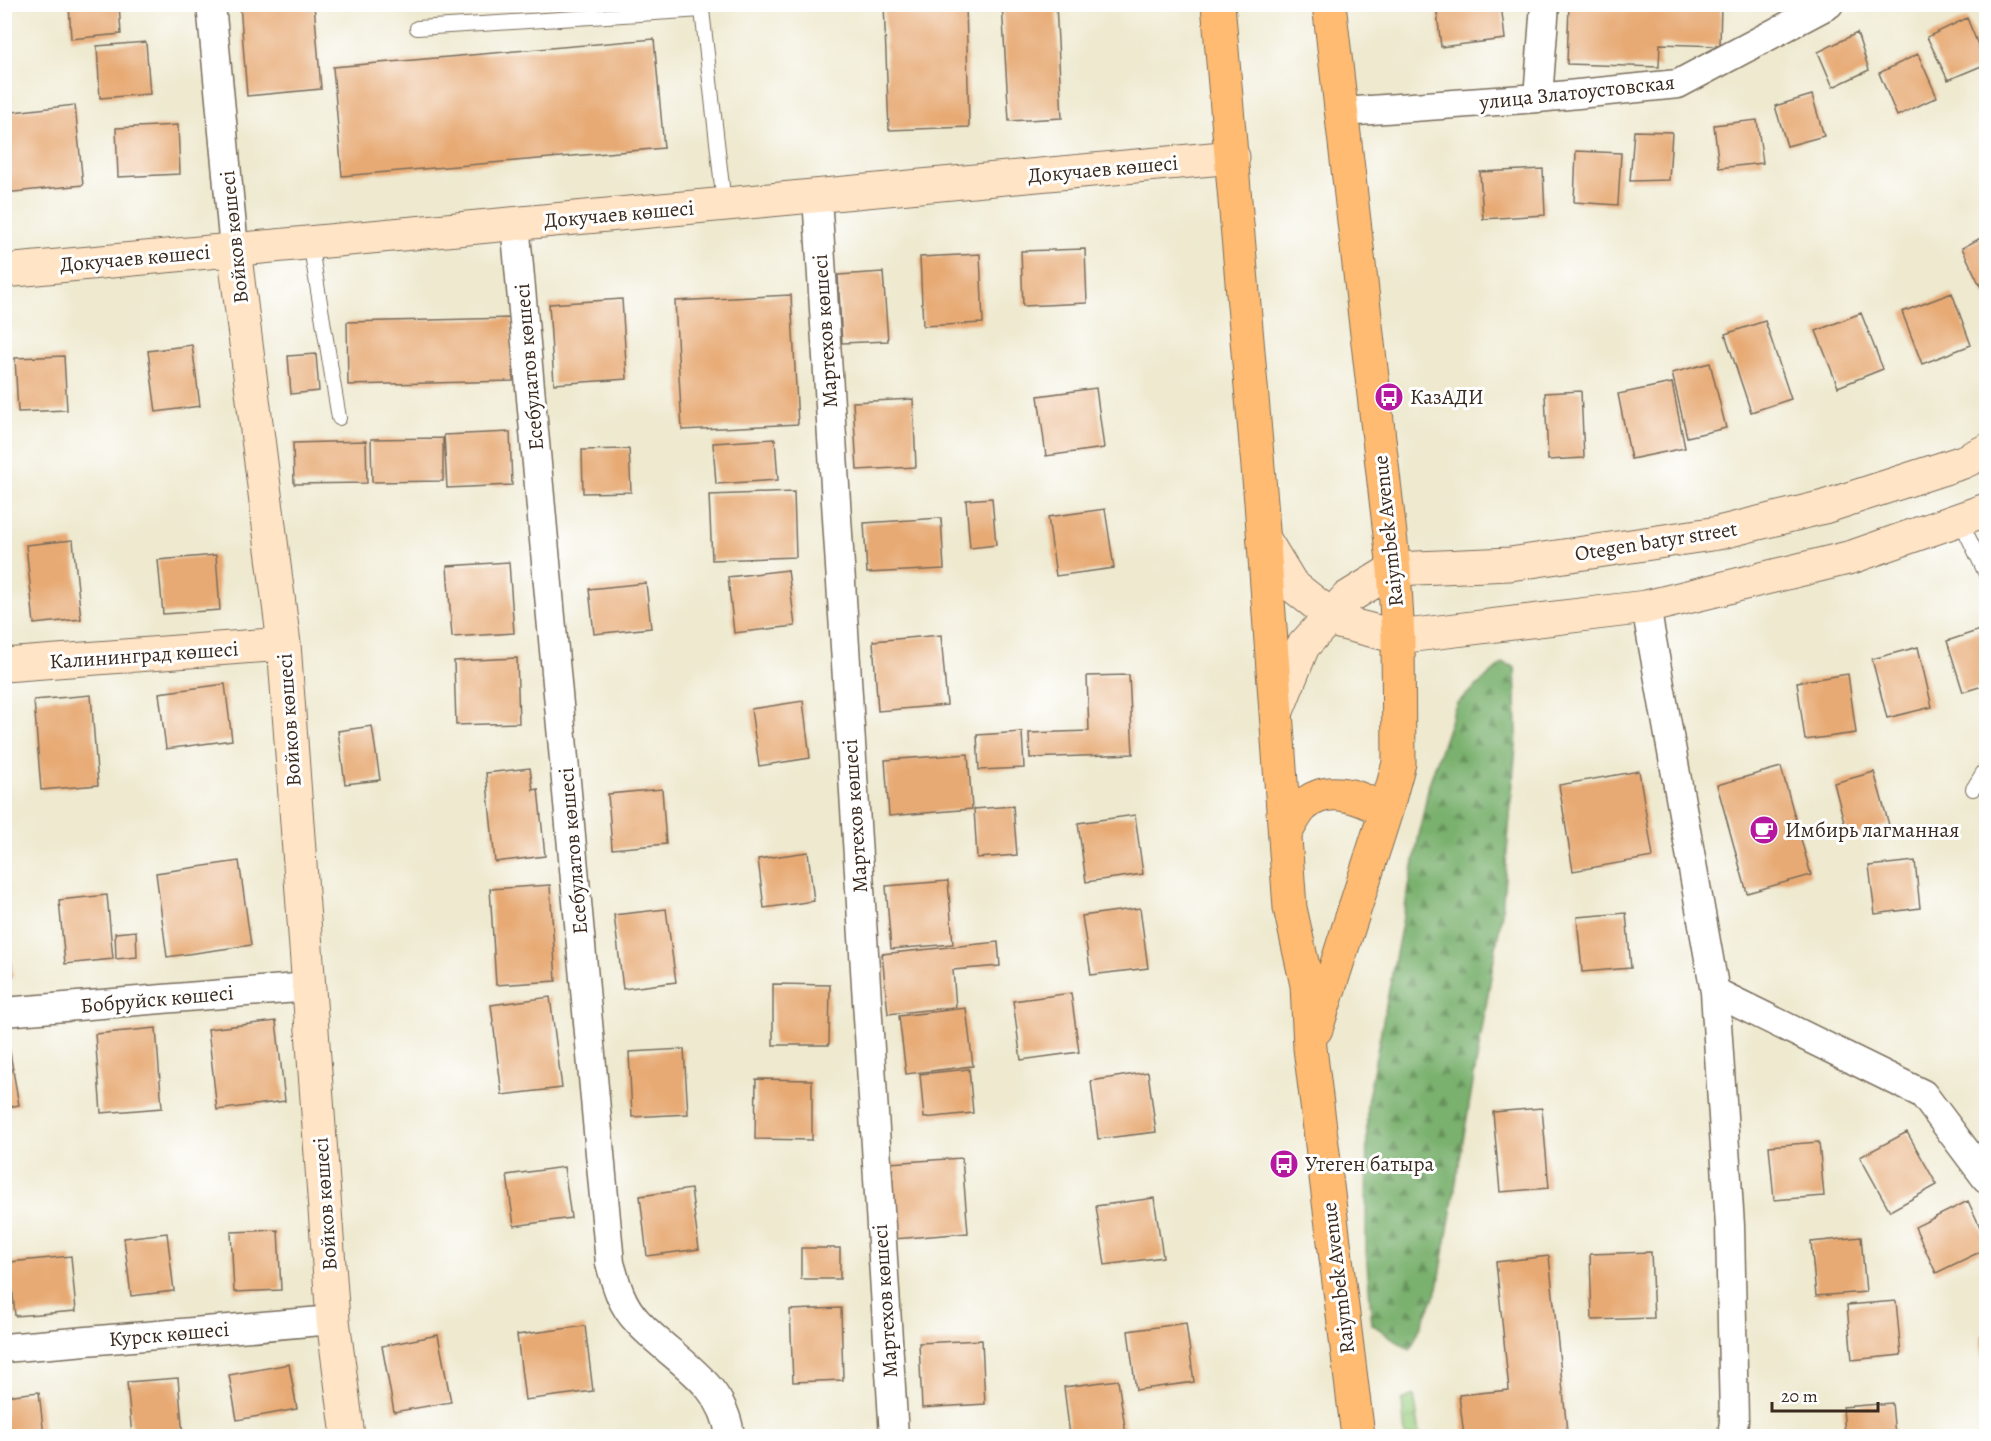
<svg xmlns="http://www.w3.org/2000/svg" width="1991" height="1441" font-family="Alegreya,serif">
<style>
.grass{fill:url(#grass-tufts);stroke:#6a7c4e;stroke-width:1.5}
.forest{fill:url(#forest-firs);stroke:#5a6e46;stroke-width:1.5}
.building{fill:#e7aa74}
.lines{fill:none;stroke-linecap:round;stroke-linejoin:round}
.lane-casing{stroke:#7a6d5c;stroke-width:16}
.street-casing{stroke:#7a6d5c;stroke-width:31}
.secondary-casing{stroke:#7a6d5c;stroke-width:35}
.primary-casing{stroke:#7a6d5c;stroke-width:35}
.lane{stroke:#fff;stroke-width:14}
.street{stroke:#fff;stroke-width:28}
.secondary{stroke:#ffe4c6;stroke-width:33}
.primary{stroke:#ffbb71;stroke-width:33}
.labels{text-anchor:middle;stroke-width:6;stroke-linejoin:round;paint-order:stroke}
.street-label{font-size:21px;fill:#3b2a1e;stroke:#fff}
.poi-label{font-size:21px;fill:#3b2a1e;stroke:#fff;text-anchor:start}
</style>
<defs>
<pattern id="grass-tufts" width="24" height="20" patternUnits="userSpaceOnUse" patternTransform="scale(1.5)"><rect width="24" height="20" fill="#99ce7f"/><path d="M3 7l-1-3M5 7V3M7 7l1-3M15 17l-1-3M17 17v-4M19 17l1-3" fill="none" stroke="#85b16d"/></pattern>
<pattern id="forest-firs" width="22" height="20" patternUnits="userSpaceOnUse" patternTransform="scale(1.5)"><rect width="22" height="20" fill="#7ab16e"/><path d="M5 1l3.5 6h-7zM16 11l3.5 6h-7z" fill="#65905a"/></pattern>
</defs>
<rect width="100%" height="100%" fill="#fff"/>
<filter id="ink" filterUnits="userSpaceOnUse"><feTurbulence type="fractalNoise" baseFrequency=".0167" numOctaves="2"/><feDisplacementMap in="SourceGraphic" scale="12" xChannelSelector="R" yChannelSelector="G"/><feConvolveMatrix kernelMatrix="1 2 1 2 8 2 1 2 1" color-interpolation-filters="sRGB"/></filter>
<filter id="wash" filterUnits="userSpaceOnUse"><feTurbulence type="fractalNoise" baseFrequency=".008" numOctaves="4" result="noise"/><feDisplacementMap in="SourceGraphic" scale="24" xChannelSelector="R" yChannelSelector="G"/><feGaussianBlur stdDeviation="1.35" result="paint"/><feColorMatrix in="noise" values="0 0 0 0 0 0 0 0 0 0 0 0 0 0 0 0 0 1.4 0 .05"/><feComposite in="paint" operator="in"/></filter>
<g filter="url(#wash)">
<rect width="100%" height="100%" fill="#eee9cf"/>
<!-- grass -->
<path class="grass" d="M1414 1395 1420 1436H1405L1402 1400Z"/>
<!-- forest -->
<path class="forest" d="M1503 663 1515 667 1517 733 1502 912 1438 1288 1410 1350 1372 1324 1366 1250 1367 1103 1429 784 1456 704Z"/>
<g id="blocks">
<!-- building -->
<path class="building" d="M69 4H119L121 34 71 39Z
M240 4H314L321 89 247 96Z
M884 4H966L969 127 889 130Z
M1002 4H1056L1062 118 1009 121Z
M1436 4H1501L1505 39 1441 47Z
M1569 4H1721L1720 46 1660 44 1659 67 1567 64Z
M1967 18 1986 64 1948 80 1927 37Z
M1857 33 1869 70 1833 87 1818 52Z
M654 39 664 148 342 176 333 67Z
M146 42 150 94 100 98 97 46Z
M1918 54 1937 97 1897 116 1879 73Z
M1812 95 1824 136 1787 146 1775 106Z
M75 105 83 185 4 193V113Z
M1757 120 1763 163 1719 168 1714 125Z
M178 125 180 174 118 177 116 128Z
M1634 131 1672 132 1669 180 1630 181Z
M1576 151 1621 153 1618 205 1574 202Z
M1543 169 1545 215 1483 219 1480 172Z
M1986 235V298L1962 248Z
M1085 249 1087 303 1023 306 1021 251Z
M980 254 983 323 923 326 920 257Z
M883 272 888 341 842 343 838 275Z
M1952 293 1971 345 1922 364 1902 312Z
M791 295 798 424 682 430 675 301Z
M622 299 627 379 554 384 549 304Z
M1861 313 1883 369 1838 387 1816 331Z
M512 318 513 381 348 385 347 322Z
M1765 321 1791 399 1751 412 1725 334Z
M192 345 200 406 156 412 148 351Z
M316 354 319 391 291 394 288 356Z
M64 356 67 410 18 412 15 358Z
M1710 363 1726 428 1687 437 1672 373Z
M1672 383 1685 448 1631 459 1618 394Z
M1096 388 1104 448 1046 456 1038 396Z
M1581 391 1584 458 1548 460 1545 393Z
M913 399 916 467 857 470 853 402Z
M510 432 512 485 447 488 444 435Z
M443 438V481L372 482 371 439Z
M775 439 778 480 716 484 713 443Z
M366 441 367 483 294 484 293 443Z
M629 449 631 492 583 493 582 450Z
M794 492 796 557 712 560 709 495Z
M992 498 996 545 970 548 966 500Z
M1105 509 1114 568 1056 576 1048 517Z
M941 518 944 569 867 573 864 523Z
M73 540 81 619 34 624 26 545Z
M216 555 220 610 163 614 158 560Z
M509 562 514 633 452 637 447 566Z
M788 570 795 626 734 633 728 577Z
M646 583 651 628 594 634 589 589Z
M1986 628V685L1963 692 1947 641Z
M941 635 947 705 878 711 873 641Z
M1918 647 1932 707 1887 718 1872 659Z
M517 658 519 723 456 725 454 661Z
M1848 674 1856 733 1805 740 1797 682Z
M1129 675 1133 754 1030 758 1029 733 1089 731 1087 676Z
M225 684 232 740 166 749 159 693Z
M91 695 98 785 41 790 34 700Z
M803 701 810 758 759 766 751 709Z
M372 726 380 780 345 784 338 731Z
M1022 732 1024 768 979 770 977 735Z
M968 754 972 809 889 816 885 760Z
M1781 767 1811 875 1747 893 1717 785Z
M530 768 533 790 538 789 545 856 495 862 486 773Z
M1639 771 1653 857 1573 871 1559 785Z
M1874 772 1889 825 1848 837 1834 783Z
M662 789 666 844 612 849 608 794Z
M1013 806 1017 855 977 858 974 809Z
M1135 815 1143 874 1086 882 1078 823Z
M808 852 814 901 764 908 758 859Z
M239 861 251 945 167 957 156 873Z
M1915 861 1920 908 1875 914 1869 866Z
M948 881 953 944 891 949 886 886Z
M550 885 556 981 496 985 490 889Z
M107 895 113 959 65 964 59 900Z
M4 904 13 977H4Z
M1140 908 1148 968 1091 975 1082 916Z
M666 909 676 982 623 989 614 915Z
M1626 913 1631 968 1582 972 1577 917Z
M136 931 137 957 116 959 115 933Z
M998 942 1000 966 953 970 956 1007 888 1014 882 954Z
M773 984 830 985 829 1045H773Z
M1071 993 1079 1052 1021 1060 1013 1001Z
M550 997 562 1088 502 1095 491 1005Z
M966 1008 973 1066 906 1074 899 1016Z
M276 1021 285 1101 217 1110 208 1029Z
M156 1028 162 1108 101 1113 95 1034Z
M4 1047H9L19 1105 4 1108Z
M684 1049 688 1114 632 1117 629 1052Z
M969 1069 973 1113 924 1118 920 1074Z
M1148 1072 1156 1132 1098 1139 1091 1081Z
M756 1079 812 1080V1140L755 1139Z
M1542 1108 1549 1188 1500 1192 1493 1112Z
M1907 1132 1937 1185 1890 1211 1860 1157Z
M1819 1142 1824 1196 1774 1200 1769 1146Z
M962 1158 968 1233 894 1239 889 1163Z
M564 1167 571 1218 514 1226 507 1175Z
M691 1189 699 1249 647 1256 640 1196Z
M1154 1198 1163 1257 1105 1265 1096 1206Z
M1968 1201 1986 1240V1249L1936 1273 1915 1227Z
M278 1230 281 1290 234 1292 231 1232Z
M167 1233 174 1291 131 1296 124 1238Z
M1861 1237 1866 1292 1816 1296 1811 1242Z
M801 1248H840V1279H801Z
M1651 1252 1654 1318 1592 1320 1590 1254Z
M71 1256 76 1311 15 1316 10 1262Z
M1549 1256 1567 1431 1516 1436H1464L1459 1395 1509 1390 1496 1262Z
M1896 1301 1901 1355 1852 1360 1847 1305Z
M841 1308 843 1380 793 1382 790 1310Z
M1186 1323 1194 1382 1136 1390 1128 1331Z
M585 1326 593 1391 525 1400 517 1335Z
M438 1335 451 1402 394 1412 382 1346Z
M1986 1335V1390H1985L1980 1336Z
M982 1340 985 1404 922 1408 919 1343Z
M289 1364 297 1409 237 1420 229 1375Z
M178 1378 183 1436H132L127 1382Z
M1118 1380 1126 1435 1070 1436 1064 1387Z
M39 1392 44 1436H5V1396Z
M1892 1403 1895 1436H1845L1843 1407Z"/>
</g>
</g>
<g filter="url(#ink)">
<use href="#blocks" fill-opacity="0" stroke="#7a6d5c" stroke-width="1.5"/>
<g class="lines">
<!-- lane casing -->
<g class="lane-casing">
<path id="lane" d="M417 28 702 10 724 204
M310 242 339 418
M1960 520 1986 574
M1973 789 1986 768"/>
</g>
<!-- street casing -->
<g class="street-casing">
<path id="street" d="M211 4 234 249
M1538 98 1545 4
M1343 112 1538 98 1678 84 1829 4
M817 196 894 1436
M515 223 610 1263C616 1284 621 1304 637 1321 671 1359 724 1381 730 1436
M1646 607 1715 992 1730 1226 1734 1421 1732 1436
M1715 992 1923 1094 1986 1178
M4 1012 309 987
M4 1348 333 1320"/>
</g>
<!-- secondary casing -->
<g class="secondary-casing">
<path id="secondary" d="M234 249 284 644 333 1320 348 1436
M4 271 1233 157
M1264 539 1292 585 1339 622 1398 637 1646 607 1852 557 1986 510
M4 665 284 644
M1277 711 1303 646 1347 598 1394 569 1510 564 1718 533 1824 507 1963 462 1986 451"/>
</g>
<!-- primary casing -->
<g class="primary-casing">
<path id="primary" d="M1218 4 1261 502 1290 908 1307 985 1310 1048 1358 1436
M1285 834C1290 825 1296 813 1303 806 1328 783 1360 797 1386 811
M1316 1029 1386 811 1399 763 1398 637 1394 569 1329 4"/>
</g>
<!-- lane -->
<use href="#lane" class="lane"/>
<!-- street -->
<use href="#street" class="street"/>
<!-- secondary -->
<use href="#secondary" class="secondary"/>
<!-- primary -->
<use href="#primary" class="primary"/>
</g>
</g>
<!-- icons -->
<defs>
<g id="bus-disc" transform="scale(1.5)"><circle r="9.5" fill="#b5179e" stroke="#fff"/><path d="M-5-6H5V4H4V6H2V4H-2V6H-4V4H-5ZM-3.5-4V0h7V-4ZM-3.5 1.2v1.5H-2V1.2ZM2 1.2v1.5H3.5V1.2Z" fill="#fff"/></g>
<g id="cafe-disc" transform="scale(1.5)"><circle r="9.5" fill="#b5179e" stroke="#fff"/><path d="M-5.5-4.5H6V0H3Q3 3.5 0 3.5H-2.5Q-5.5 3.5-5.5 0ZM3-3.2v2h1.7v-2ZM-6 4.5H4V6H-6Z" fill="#fff"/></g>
</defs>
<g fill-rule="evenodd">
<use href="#bus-disc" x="1389" y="397"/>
<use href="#cafe-disc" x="1764" y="830"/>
<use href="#bus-disc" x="1284" y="1164"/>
</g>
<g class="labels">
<!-- street labels -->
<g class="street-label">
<text transform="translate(1577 92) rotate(-6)" y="7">улица Златоустовская</text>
<text transform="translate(1103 169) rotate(-5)" y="7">Докучаев көшесі</text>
<text transform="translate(619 214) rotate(-5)" y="7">Докучаев көшесі</text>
<text transform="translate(234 237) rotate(-96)" y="7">Войков көшесі</text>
<text transform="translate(135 258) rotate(-5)" y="7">Докучаев көшесі</text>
<text transform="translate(825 331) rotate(-94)" y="7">Мартехов көшесі</text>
<text transform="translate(529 367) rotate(-95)" y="7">Есебулатов көшесі</text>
<text transform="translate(1388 531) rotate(-96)" y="7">Raiymbek Avenue</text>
<text transform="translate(1656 541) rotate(-9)" y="7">Otegen batyr street</text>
<text transform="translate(144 655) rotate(-4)" y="7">Калининград көшесі</text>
<text transform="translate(289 720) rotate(-94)" y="7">Войков көшесі</text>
<text transform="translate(855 816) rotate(-94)" y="7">Мартехов көшесі</text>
<text transform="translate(573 851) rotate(-95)" y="7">Есебулатов көшесі</text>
<text transform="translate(157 999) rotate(-5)" y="7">Бобруйск көшесі</text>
<text transform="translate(325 1204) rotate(-94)" y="7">Войков көшесі</text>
<text transform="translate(1338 1278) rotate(-97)" y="7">Raiymbek Avenue</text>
<text transform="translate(885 1301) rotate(-94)" y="7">Мартехов көшесі</text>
<text transform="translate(169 1334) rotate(-5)" y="7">Курск көшесі</text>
</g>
<!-- poi labels -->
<g class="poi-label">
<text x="1410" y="404">КазАДИ</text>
<text x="1785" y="837">Имбирь лагманная</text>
<text x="1305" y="1171">Утеген батыра</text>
</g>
</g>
<!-- margin -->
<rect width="1991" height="1441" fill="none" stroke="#fff" stroke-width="24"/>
<!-- scale -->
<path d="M1772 1402v9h106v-9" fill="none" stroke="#3b2a1e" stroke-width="3"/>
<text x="1781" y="1402" font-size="18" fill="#3b2a1e" stroke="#ffffff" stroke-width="4.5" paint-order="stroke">20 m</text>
</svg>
